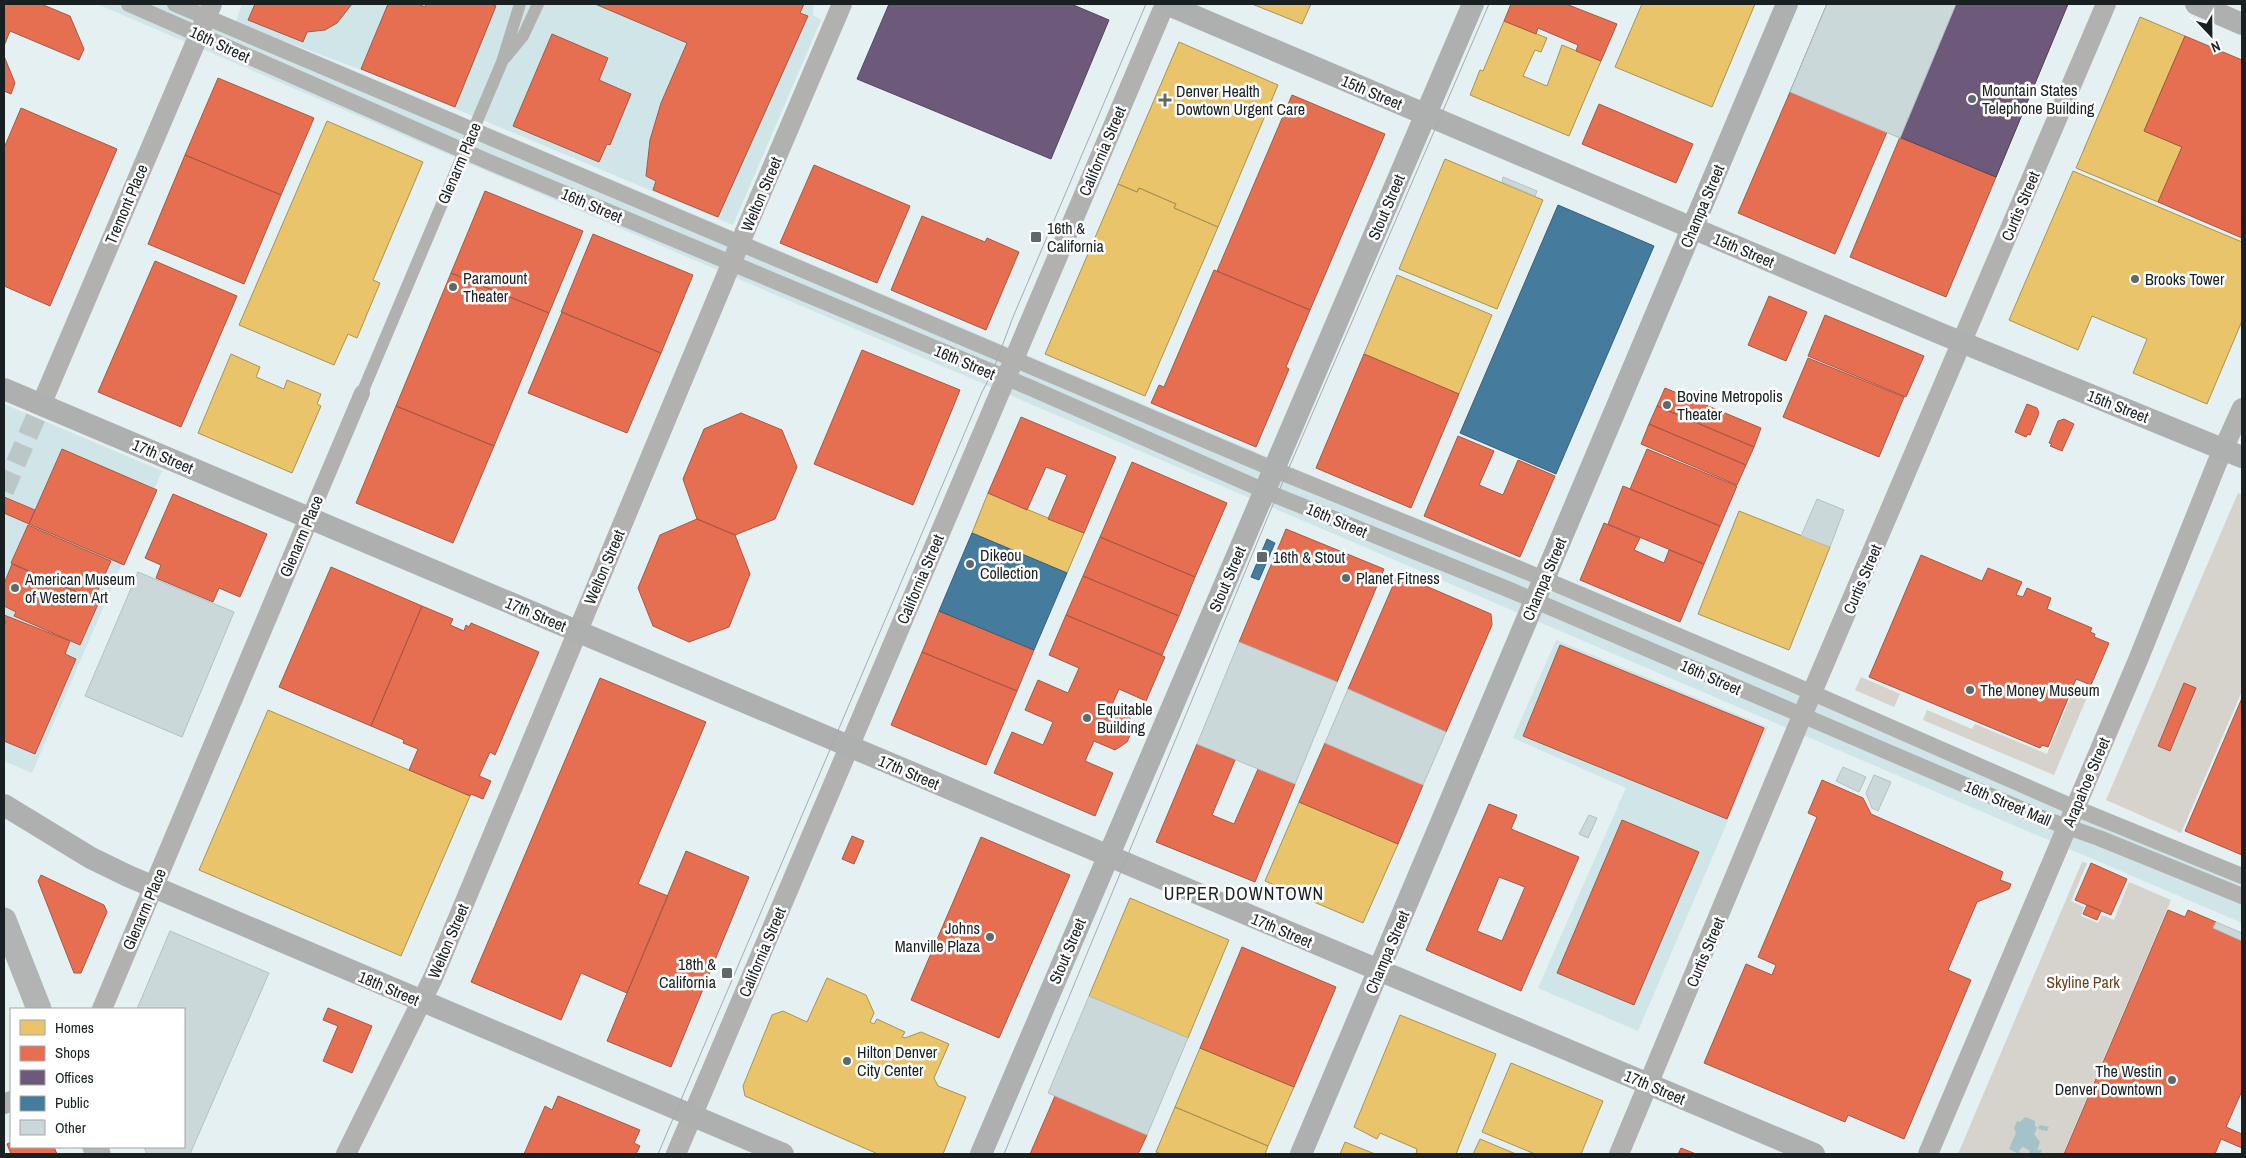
<svg xmlns="http://www.w3.org/2000/svg" width="2246" height="1158" font-family="'Archivo Narrow',sans-serif">
<style>
.built{fill:#cfe5e8}
.green{fill:#d6d2cc}
.water{fill:#a4c2c7}
.homes{fill:#e9c46a;stroke:#aa9354}
.shops{fill:#e76f51;stroke:#a95743;fill-rule:evenodd}
.offices{fill:#6d597a;stroke:#54485f}
.public{fill:#457b9d;stroke:#386078}
.building{fill:#cbd8d9;stroke:#b7c0c2}
.lines{fill:none;stroke-linecap:round;stroke-linejoin:round}
.tertiary-tunnel{stroke:#bbc6c7;stroke-width:20;stroke-dasharray:20 10;stroke-linecap:butt}
.pedestrian{stroke:#b1b1b0;stroke-width:12}
.minor{stroke:#b1b1b0;stroke-width:16}
.tertiary{stroke:#b1b1b0;stroke-width:20}
.secondary{stroke:#aeb0b0;stroke-width:22}
.primary{stroke:#b1b4b2;stroke-width:25}
.tram{stroke:#a8acac;stroke-width:1}
.poi-dot{fill:#5f696a;stroke:#fff;stroke-width:2}
.labels{text-anchor:middle;stroke-width:5;stroke-linejoin:round;paint-order:stroke}
.street-label{font-size:16px;fill:#182021;stroke:#fff}
.poi-label{font-size:16px;fill:#182021;stroke:#fff;text-anchor:start}
.park-label{font-size:16px;fill:#67401e;stroke:#fff}
.neighbourhood-label{font-size:18px;letter-spacing:1px;fill:#182021;stroke:#fff}
</style>
<rect width="100%" height="100%" fill="#e4f0f1"/>
<!-- built -->
<path class="built" d="M97 4H195L236 21 242 4H814L813 15 821 20 733 225 385 79 277 38 2242 869V923Z
M4 404 162 471 32 773 4 761Z
M1556 640 1768 727 1638 1031 1538 988 1626 788 1513 738Z"/>
<!-- green -->
<path class="green" d="M2238 493 2242 495V691L2181 833 2106 800Z
M1861 677 1900 694 1894 707 1855 690Z
M2076 685 2090 690 2054 775 1923 720 1927 710 1972 729 1975 724 2047 754Z
M2082 862 2087 863 2071 901 2084 907 2081 916 2098 923 2102 915 2114 920 2129 882 2171 900 2063 1154H1958Z"/>
<!-- water -->
<path class="water" d="M2025 1117 2035 1121V1126L2038 1128 2040 1125 2049 1127 2047 1131 2043 1130 2041 1133 2042 1130 2037 1128 2034 1134 2040 1142 2037 1150H2042L2040 1154H2030L2029 1150 2023 1147 2020 1149 2019 1154 2009 1149 2016 1133 2014 1128 2017 1121 2020 1122Z"/>
<!-- homes -->
<path class="homes" d="M1252 4H1311L1302 24Z
M1642 4H1755L1712 107 1615 67Z
M2140 17 2185 36 2144 131 2182 147 2158 202 2076 168Z
M1504 21 1547 38 1541 52 1535 50 1523 76 1547 86 1562 45 1601 61 1569 136 1470 95 1480 70 1483 71Z
M1179 42 1278 85 1218 227 1174 208 1176 204 1139 188 1137 192 1118 184Z
M327 121 423 162 373 280 380 283 357 338 348 334 334 365 239 325Z
M1445 159 1543 200 1497 309 1399 269Z
M2073 171 2242 242V321L2207 404 2133 373 2147 339 2092 316 2078 350 2009 320Z
M1118 184 1137 192 1139 188 1176 204 1174 208 1218 227 1145 396 1045 354Z
M1397 275 1492 315 1459 394 1364 354Z
M231 354 260 367 256 377 284 389 287 380 321 394 317 404 321 406 292 473 198 433Z
M988 493 1084 533 1067 573 972 533Z
M1739 511 1830 547 1789 650 1698 614Z
M268 710 470 796 401 956 199 870Z
M1299 802 1398 844 1363 923 1265 881Z
M1130 898 1229 940 1188 1038 1089 996Z
M827 978 866 995 874 1013 870 1022 874 1024 877 1019 905 1032 902 1037 905 1038 921 1032 949 1044 934 1078 938 1086 966 1097 943 1154H878L745 1096 743 1086 772 1015 783 1011 807 1022Z
M1400 1015 1496 1054 1456 1154H1416L1417 1149 1380 1133 1377 1139 1354 1127Z
M1200 1048 1294 1087 1268 1146 1175 1107Z
M1511 1063 1603 1101 1581 1154H1535L1482 1132Z
M1175 1107 1268 1146 1265 1154H1161L1156 1152Z
M1480 1139 1516 1154H1473Z
M1345 1142 1375 1154H1340Z"/>
<!-- shops -->
<path class="shops" d="M4 4H41L70 16 84 49 79 60 10 31 4 46Z
M255 4H352L337 23 325 30 307 32 303 42 248 20Z
M388 4H418L425 7 426 4H490L496 6 455 107 361 69Z
M595 4H804L800 13 808 16 718 217 653 190 656 181 646 176 650 140 661 103 687 43Z
M1511 4H1566L1617 24 1601 61 1576 51 1578 45 1538 28 1536 34 1504 21Z
M1956 4H2068L1996 177 1900 137Z
M552 34 608 58 599 80 631 94 610 145 607 144 599 162 513 126Z
M2185 36 2242 60V238L2158 202 2182 147 2144 131Z
M4 56 15 83 11 94 4 91Z
M218 78 314 118 281 195 185 155Z
M1790 92 1887 132 1835 254 1738 213Z
M1292 95 1385 134 1310 310 1217 271Z
M1599 104 1693 144 1676 183 1582 144Z
M21 108 117 149 50 306 4 286V148Z
M1900 137 1996 177 1946 297 1850 257Z
M185 155 281 195 244 284 148 244Z
M814 165 910 206 877 283 780 243Z
M485 191 583 231 549 313 451 273Z
M922 216 985 242 987 238 1019 252 986 330 891 290Z
M593 234 693 275 661 353 561 312Z
M155 261 237 296 181 427 98 392Z
M1214 270 1310 310 1286 367 1289 369 1256 447 1151 403 1159 385 1164 387Z
M451 273 549 313 494 446 396 406Z
M1769 296 1807 312 1786 361 1748 345Z
M562 312 661 353 627 433 528 393Z
M1825 315 1924 356 1906 397 1808 356Z
M862 350 960 390 913 505 814 464Z
M1364 354 1459 394 1411 508 1316 468Z
M1808 358 1904 397 1879 457 1783 417Z
M1665 388 1761 428 1754 447 1657 406Z
M2027 404 2037 408 2039 413 2030 435 2028 434 2026 437 2015 432Z
M396 406 494 446 453 543 356 503Z
M1657 406 1754 447 1746 465 1649 424Z
M741 413 782 430 797 467 775 519 735 535 697 519 683 479 704 429Z
M1021 417 1116 457 1084 533 1048 519 1067 475 1046 467 1027 510 988 493Z
M2064 419 2074 424 2062 451 2050 446 2052 444 2049 443 2058 421Z
M1649 424 1746 465 1737 485 1641 444Z
M1458 436 1494 451 1479 485 1503 495 1518 460 1555 476 1520 557 1424 516Z
M62 449 157 490 124 565 29 524Z
M1647 449 1737 486 1720 526 1630 489Z
M1132 462 1227 503 1195 577 1100 537Z
M1623 486 1720 526 1704 564 1608 524Z
M173 494 267 534 240 597 219 588 213 602 156 578 161 565 145 558Z
M4 497 35 510 29 524 4 513Z
M697 519 735 535 750 574 729 627 689 642 653 626 638 588 660 535Z
M1604 523 1640 538 1634 550 1664 563 1669 550 1704 564 1680 622 1580 580Z
M28 525 111 561 94 599 11 563Z
M1286 529 1384 569 1337 682 1239 642Z
M1100 537 1195 577 1179 616 1083 576Z
M1921 555 1982 581 1988 568 2022 582 2016 595 2023 597 2027 588 2051 598 2047 609 2092 628 2090 632 2095 634 2094 637 2109 643 2091 685 2076 679 2048 747 2042 745 2040 748 1869 677Z
M12 564 99 602 80 645 14 616 16 612 4 606V584Z
M331 567 422 606 371 726 279 687Z
M1398 574 1491 614 1492 625 1446 732 1348 689Z
M1083 576 1179 616 1162 655 1066 615Z
M422 606 453 619 450 625 464 631 466 625 469 627 471 623 539 652 495 755 490 752 479 776 491 781 483 799 471 794 470 796 409 770 418 749 403 743 404 740 371 726Z
M939 611 1034 650 1017 691 922 652Z
M4 615 70 641 65 654 76 659 35 754 4 741V627L6 621 4 620Z
M1066 615 1165 657 1146 701 1119 689 1111 707 1129 714 1133 729 1127 742 1115 750 1094 741 1085 761 1113 773 1095 816 994 773 1012 732 1043 745 1053 722 1025 710 1038 680 1068 693 1079 668 1049 655Z
M1560 645 1764 728 1727 819 1523 736Z
M922 652 1017 691 986 765 891 725Z
M600 678 706 722 638 884 668 896 627 993 581 973 561 1020 471 982Z
M2184 683 2196 688 2170 751 2158 746Z
M2242 698V855L2185 831Z
M1325 743 1423 785 1398 844 1299 802Z
M1197 744 1235 760 1212 815 1234 824 1258 769 1295 784 1255 882 1156 842Z
M1822 780 1863 798 1871 814 2003 872 2000 880 2011 884 2009 889 1977 902 1948 970 1971 980 1904 1139 1848 1115 1845 1122 1704 1063 1746 964 1772 975 1776 965 1758 957 1817 817 1808 813Z
M1489 804 1517 815 1511 829 1579 857 1521 991 1426 950ZM1499 877 1525 887 1502 941 1477 931Z
M1622 820 1699 852 1634 1005 1557 973Z
M852 836 864 841 854 864 842 859Z
M981 837 1070 875 999 1038 911 1000Z
M686 851 749 877 671 1067 607 1041Z
M2091 863 2127 879 2111 915 2075 900Z
M41 875 104 905 107 912 81 973H74L38 881Z
M2087 905 2101 911 2097 920 2083 914Z
M2168 910 2185 917 2188 910 2216 922 2213 928 2242 941V1091L2226 1127 2242 1134V1148L2221 1139 2215 1154H2064Z
M1242 947 1336 987 1294 1087 1200 1048Z
M328 1008 372 1026 352 1073 323 1061 338 1026 323 1020Z
M558 1096 640 1130 634 1143 640 1146 636 1154H524L545 1106 552 1110Z
M1055 1096 1147 1135 1138 1154H1030Z
M11 1142V1147H54L57 1154H11L7 1144Z
M1681 1148 1696 1154H1678Z"/>
<!-- offices -->
<path class="offices" d="M889 4H1071L1109 20 1051 159 857 79Z
M1827 4H2068L1996 177 1790 92Z"/>
<!-- public -->
<path class="public" d="M1558 205 1654 246 1556 474 1460 433Z
M972 533 1067 573 1034 650 939 611Z
M1267 539 1275 543 1259 580 1251 577Z"/>
<!-- building -->
<path class="building" d="M1827 4H1956L1900 138 1790 92Z
M1503 177 1537 191 1535 196 1502 182Z
M1817 499 1844 510 1830 547 1801 536Z
M138 572 234 612 182 737 85 696Z
M1239 642 1337 682 1295 784 1197 744Z
M1348 689 1446 732 1423 785 1325 743Z
M1843 767 1866 777 1859 792 1836 781Z
M1874 775 1891 782 1878 811 1872 808 1866 793Z
M1589 815 1597 818 1588 838 1579 834Z
M2216 922 2242 933V941L2213 928Z
M170 931 269 973 190 1154H147L144 1147H184V1009H137Z
M1089 996 1188 1038 1147 1135 1048 1093Z"/>
<g class="lines">
<!-- tertiary-tunnel -->
<path class="tertiary-tunnel" d="M4 491 41 405"/>
<!-- pedestrian -->
<path class="pedestrian" d="M505 58 523 36 538 4
M362 393 502 62 520 4"/>
<!-- minor -->
<path class="minor" d="M129 4 489 162 1031 388 1265 491 1510 590 2042 818 2099 838 2242 896
M175 4 1273 469 1520 569 1790 683 2075 808 2242 876
M309 518 362 393"/>
<!-- tertiary -->
<path class="tertiary" d="M41 405 212 4
M102 1009 309 518
M4 1104 11 1101
M346 1154 433 978 731 264 842 4
M676 1154 1165 4
M1619 1154 1802 716 2106 4
M1928 1154 2138 660 2217 463 2242 408"/>
<!-- secondary -->
<path class="secondary" d="M1166 4 1939 333 2242 457
M2196 4 2242 24
M4 389 1814 1154
M4 805 91 858 128 876 783 1154
M981 1154 1473 4
M1301 1154 1787 4"/>
<!-- primary -->
<path class="primary" d="M4 920 39 1009
M95 1147 98 1154"/>
<!-- tram -->
<path class="tram" d="M658 1154 982 392 992 373 1013 317 1146 4
M1004 1154 1269 514 1489 4"/>
</g>
<!-- markers -->
<g class="poi-dot">
<circle cx="1972" cy="99" r="5"/>
<path d="M1162.5 92.5h5v5h5v5h-5v5h-5v-5h-5v-5h5z"/>
<rect x="1030" y="231" width="12" height="12" rx="2.5"/>
<circle cx="2135" cy="279" r="5"/>
<circle cx="453" cy="287" r="5"/>
<circle cx="1667" cy="405" r="5"/>
<rect x="1256" y="551" width="12" height="12" rx="2.5"/>
<circle cx="970" cy="564" r="5"/>
<circle cx="1346" cy="578" r="5"/>
<circle cx="15" cy="588" r="5"/>
<circle cx="1970" cy="690" r="5"/>
<circle cx="1087" cy="718" r="5"/>
<circle cx="990" cy="937" r="5"/>
<rect x="721" y="967" width="12" height="12" rx="2.5"/>
<circle cx="847" cy="1061" r="5"/>
<circle cx="2172" cy="1080" r="5"/>
</g>
<g class="labels">
<!-- street labels -->
<g class="street-label">
<text transform="translate(220 44) rotate(25)" y="6">16th Street</text>
<text transform="translate(1372 92) rotate(23)" y="6">15th Street</text>
<text transform="translate(1102 151) rotate(-67)" y="6">California Street</text>
<text transform="translate(459 163) rotate(-67)" y="6">Glenarm Place</text>
<text transform="translate(761 194) rotate(-67)" y="6">Welton Street</text>
<text transform="translate(126 204) rotate(-67)" y="6">Tremont Place</text>
<text transform="translate(592 205) rotate(23)" y="6">16th Street</text>
<text transform="translate(1702 206) rotate(-67)" y="6">Champa Street</text>
<text transform="translate(2020 206) rotate(-67)" y="6">Curtis Street</text>
<text transform="translate(1386 207) rotate(-67)" y="6">Stout Street</text>
<text transform="translate(1744 250) rotate(23)" y="6">15th Street</text>
<text transform="translate(965 362) rotate(23)" y="6">16th Street</text>
<text transform="translate(2118 406) rotate(21)" y="6">15th Street</text>
<text transform="translate(163 456) rotate(23)" y="6">17th Street</text>
<text transform="translate(1337 520) rotate(23)" y="6">16th Street</text>
<text transform="translate(301 536) rotate(-67)" y="6">Glenarm Place</text>
<text transform="translate(604 567) rotate(-67)" y="6">Welton Street</text>
<text transform="translate(920 579) rotate(-67)" y="6">California Street</text>
<text transform="translate(1227 579) rotate(-67)" y="6">Stout Street</text>
<text transform="translate(1544 579) rotate(-67)" y="6">Champa Street</text>
<text transform="translate(1862 579) rotate(-67)" y="6">Curtis Street</text>
<text transform="translate(536 614) rotate(23)" y="6">17th Street</text>
<text transform="translate(1711 677) rotate(24)" y="6">16th Street</text>
<text transform="translate(909 772) rotate(23)" y="6">17th Street</text>
<text transform="translate(2086 782) rotate(-67)" y="6">Arapahoe Street</text>
<text transform="translate(2008 803) rotate(23)" y="6">16th Street Mall</text>
<text transform="translate(144 909) rotate(-67)" y="6">Glenarm Place</text>
<text transform="translate(1282 930) rotate(23)" y="6">17th Street</text>
<text transform="translate(448 941) rotate(-67)" y="6">Welton Street</text>
<text transform="translate(1067 951) rotate(-67)" y="6">Stout Street</text>
<text transform="translate(762 952) rotate(-67)" y="6">California Street</text>
<text transform="translate(1387 952) rotate(-67)" y="6">Champa Street</text>
<text transform="translate(1705 952) rotate(-67)" y="6">Curtis Street</text>
<text transform="translate(389 988) rotate(23)" y="6">18th Street</text>
<text transform="translate(1655 1087) rotate(23)" y="6">17th Street</text>
</g>
<!-- poi labels -->
<g class="poi-label">
<text x="1982" y="96">Mountain States<tspan x="1982" dy="18">Telephone Building</tspan></text>
<text x="1176" y="97">Denver Health<tspan x="1176" dy="18">Dowtown Urgent Care</tspan></text>
<text x="1047" y="234">16th &amp;<tspan x="1047" dy="18">California</tspan></text>
<text x="463" y="284">Paramount<tspan x="463" dy="18">Theater</tspan></text>
<text x="2145" y="285">Brooks Tower</text>
<text x="1677" y="402">Bovine Metropolis<tspan x="1677" dy="18">Theater</tspan></text>
<text x="980" y="561">Dikeou<tspan x="980" dy="18">Collection</tspan></text>
<text x="1273" y="563">16th &amp; Stout</text>
<text x="1356" y="584">Planet Fitness</text>
<text x="25" y="585">American Museum<tspan x="25" dy="18">of Western Art</tspan></text>
<text x="1980" y="696">The Money Museum</text>
<text x="1097" y="715">Equitable<tspan x="1097" dy="18">Building</tspan></text>
<text x="980" y="934" text-anchor="end">Johns<tspan x="980" dy="18">Manville Plaza</tspan></text>
<text x="716" y="970" text-anchor="end">18th &amp;<tspan x="716" dy="18">California</tspan></text>
<text x="857" y="1058">Hilton Denver<tspan x="857" dy="18">City Center</tspan></text>
<text x="2162" y="1077" text-anchor="end">The Westin<tspan x="2162" dy="18">Denver Downtown</tspan></text>
</g>
<!-- park labels -->
<g class="park-label">
<text x="2083" y="988">Skyline Park</text>
</g>
<!-- neighbourhood labels -->
<g class="neighbourhood-label">
<text x="1244" y="900">UPPER DOWNTOWN</text>
</g>
</g>
<!-- border -->
<rect width="2246" height="1158" fill="none" stroke="#182021" stroke-width="10"/>
<!-- legend -->
<rect x="10" y="1008" width="175" height="140" fill="#ffffff" stroke="#a3a6a6"/>
<rect x="20" y="1020" width="25" height="15" fill="#e9c46a" stroke="#a3a6a6"/>
<text x="55" y="1033" font-size="15" fill="#182021">Homes</text>
<rect x="20" y="1046" width="25" height="15" fill="#e76f51" stroke="#a3a6a6"/>
<text x="55" y="1058" font-size="15" fill="#182021">Shops</text>
<rect x="20" y="1070" width="25" height="15" fill="#6d597a" stroke="#a3a6a6"/>
<text x="55" y="1083" font-size="15" fill="#182021">Offices</text>
<rect x="20" y="1096" width="25" height="15" fill="#457b9d" stroke="#a3a6a6"/>
<text x="55" y="1108" font-size="15" fill="#182021">Public</text>
<rect x="20" y="1120" width="25" height="15" fill="#cbd8d9" stroke="#a3a6a6"/>
<text x="55" y="1133" font-size="15" fill="#182021">Other</text>
<!-- north arrow -->
<g transform="translate(2211 35) rotate(158)" stroke="#ffffff" stroke-width="4" paint-order="stroke">
<path d="M0-4L9 19L0 12L-9 19Z" fill="#182021"/>
<text y="-8" font-size="14" font-weight="bold" text-anchor="middle" fill="#182021">N</text>
</g>
</svg>
